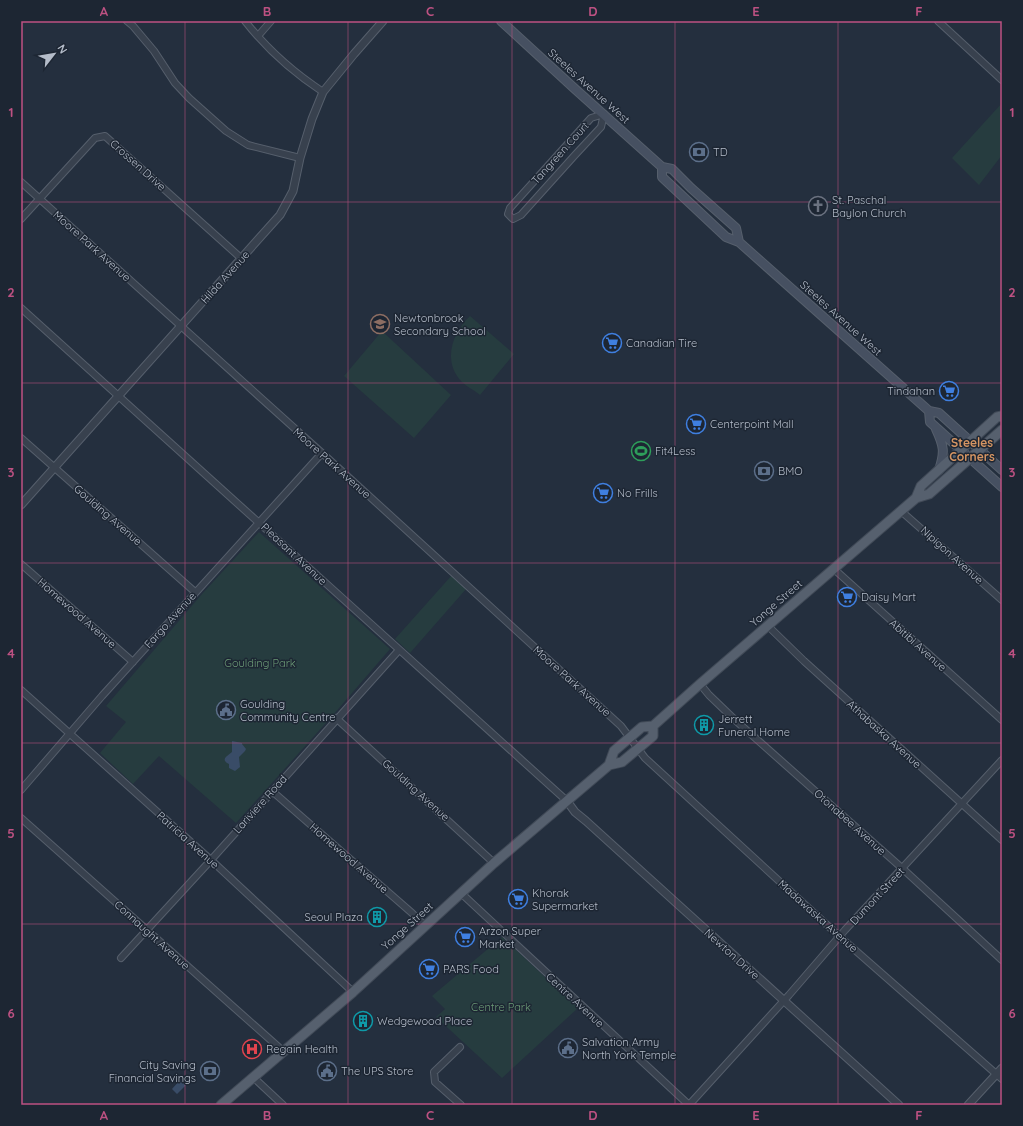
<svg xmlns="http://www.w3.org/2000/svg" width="1023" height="1126" font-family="Quicksand,sans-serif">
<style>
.green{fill:#263c3f}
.water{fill:#394c67}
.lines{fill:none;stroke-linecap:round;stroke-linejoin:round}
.minor-casing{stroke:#565f6c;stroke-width:8}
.tertiary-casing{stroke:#565f6c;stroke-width:9}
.secondary-casing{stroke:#565f6c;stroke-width:10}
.primary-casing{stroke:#414a57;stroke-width:11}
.minor{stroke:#38414e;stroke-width:6}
.tertiary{stroke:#38414e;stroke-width:7}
.secondary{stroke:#465061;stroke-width:8}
.primary{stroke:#56606e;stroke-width:9}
.grid{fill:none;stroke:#bd5182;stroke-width:1;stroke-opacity:0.55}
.labels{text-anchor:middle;stroke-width:3;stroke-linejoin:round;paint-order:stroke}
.street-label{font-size:11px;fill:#b4bcc9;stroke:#1d2633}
.poi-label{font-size:11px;fill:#b4bcc9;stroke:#1d2633;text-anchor:start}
.park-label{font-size:11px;fill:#6b9a76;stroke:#1d2633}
.neighbourhood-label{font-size:12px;font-weight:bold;fill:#d59563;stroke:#1d2633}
.neatline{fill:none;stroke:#bd5182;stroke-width:1.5}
.grid-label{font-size:13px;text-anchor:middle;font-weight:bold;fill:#bd5182}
</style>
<rect width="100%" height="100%" fill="#242f3e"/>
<!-- green -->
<path class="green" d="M1002 103V155L979 185 952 158Z
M470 316 514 354 480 395C474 390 467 387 462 382 442 362 452 333 470 316Z
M382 331 451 395 414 438 344 376Z
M259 532 390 649 333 715 236 823 159 756 133 784 100 753 126 722 106 706 202 594Z
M452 575 467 588 410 653 395 639Z
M502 937 578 1008 502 1078 436 1017 445 1009 432 996Z"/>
<!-- water -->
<path class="water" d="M232 741 242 743V744L246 749 245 751 239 757 240 767 235 771 229 768V764C220 760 227 756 232 752Z
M181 1079 187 1084 177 1094 172 1089Z"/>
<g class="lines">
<!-- minor casing -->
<g class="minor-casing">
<path id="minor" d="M127 21 133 26 154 51 175 83 189 98 226 131 248 145 300 158
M245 21C266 48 294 73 323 92
M938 21 1002 80
M258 36 271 21
M604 114 601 127 575 155 521 215 513 219 508 214 510 208 591 118Z
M21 182 322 453 621 726 645 758 839 936 1002 1079
M21 219 95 138 105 136 242 259
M21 308 567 801
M21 438 195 592
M901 511 1002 600
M21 564 133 662
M834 569 1002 720
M768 626 804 661 1002 840
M700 684 709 695 735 720 903 869 1002 960
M21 690 211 860 353 992
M336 718 494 863
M21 790 102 696 322 453
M272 791 412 913 425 926
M21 818 283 1051
M462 894 689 1105
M121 958 211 860 399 650
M460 1047 434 1072 435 1082 461 1105
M253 1077 283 1105
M689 1105 789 995 845 930 1002 760"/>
</g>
<!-- tertiary casing -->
<g class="tertiary-casing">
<path id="tertiary" d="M21 505 280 215 293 191 300 158 312 119 323 92 354 54 383 21
M567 801 575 812 586 821 899 1105
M968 1105 1002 1068"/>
</g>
<!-- secondary casing -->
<g class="secondary-casing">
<path id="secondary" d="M501 21 575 89 662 167 672 169 691 188 736 228 739 242
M662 167V177L726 237 739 242 929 411 939 413 1002 470
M929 411 930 422 1002 487
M936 429C944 446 945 452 939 470"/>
</g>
<!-- primary casing -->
<g class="primary-casing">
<path id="primary" d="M916 498 929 494 1002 430
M609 765 622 762 653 736V726
M221 1105 353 992 494 863 609 765 614 751 642 727 653 726 700 684 916 498 921 486 997 417 1002 416"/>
</g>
<!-- minor -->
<use href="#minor" class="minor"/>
<!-- tertiary -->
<use href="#tertiary" class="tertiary"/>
<!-- secondary -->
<use href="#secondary" class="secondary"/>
<!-- primary -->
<use href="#primary" class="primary"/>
</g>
<!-- grid -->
<path class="grid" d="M185 21V1105M348 21V1105M512 21V1105M675 21V1105M838 21V1105M21 202H1002M21 383H1002M21 563H1002M21 743H1002M21 924H1002"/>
<!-- icons -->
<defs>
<g id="bank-ring" transform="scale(1)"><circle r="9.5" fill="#1d2633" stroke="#5c6f8a" stroke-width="1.5"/><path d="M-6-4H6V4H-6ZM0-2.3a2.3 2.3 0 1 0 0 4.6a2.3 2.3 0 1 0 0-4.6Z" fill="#5c6f8a"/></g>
<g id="church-ring" transform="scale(1)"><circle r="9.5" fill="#1d2633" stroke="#6b7280" stroke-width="1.5"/><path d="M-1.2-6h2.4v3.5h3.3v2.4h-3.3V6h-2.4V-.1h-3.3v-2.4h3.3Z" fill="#6b7280"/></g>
<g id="school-ring" transform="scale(1)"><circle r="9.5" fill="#1d2633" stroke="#8d6e63" stroke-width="1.5"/><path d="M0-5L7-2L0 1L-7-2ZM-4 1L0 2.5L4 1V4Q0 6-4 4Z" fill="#8d6e63"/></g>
<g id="supermarket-ring" transform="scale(1)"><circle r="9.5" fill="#1d2633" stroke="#3f7fe0" stroke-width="1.5"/><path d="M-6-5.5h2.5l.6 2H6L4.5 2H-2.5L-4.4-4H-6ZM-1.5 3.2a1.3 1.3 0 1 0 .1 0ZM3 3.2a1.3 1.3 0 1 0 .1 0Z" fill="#3f7fe0"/></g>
<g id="stadium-ring" transform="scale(1)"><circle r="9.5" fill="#1d2633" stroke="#2e9e5b" stroke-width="1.5"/><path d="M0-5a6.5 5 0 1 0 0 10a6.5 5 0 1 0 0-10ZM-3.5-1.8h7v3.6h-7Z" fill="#2e9e5b"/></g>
<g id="civic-ring" transform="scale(1)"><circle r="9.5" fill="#1d2633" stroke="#5c6f8a" stroke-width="1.5"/><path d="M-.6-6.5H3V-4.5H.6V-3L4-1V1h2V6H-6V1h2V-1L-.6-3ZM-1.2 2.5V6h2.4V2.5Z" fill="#5c6f8a"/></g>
<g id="building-ring" transform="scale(1)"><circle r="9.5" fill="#1d2633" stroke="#0f9aa8" stroke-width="1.5"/><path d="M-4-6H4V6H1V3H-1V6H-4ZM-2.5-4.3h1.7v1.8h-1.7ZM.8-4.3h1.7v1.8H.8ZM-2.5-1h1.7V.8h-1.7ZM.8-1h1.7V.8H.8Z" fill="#0f9aa8"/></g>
<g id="hospital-ring" transform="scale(1)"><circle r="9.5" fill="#1d2633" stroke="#e0444e" stroke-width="1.5"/><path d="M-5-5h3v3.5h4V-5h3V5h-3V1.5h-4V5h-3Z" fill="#e0444e"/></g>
</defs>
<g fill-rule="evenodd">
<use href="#bank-ring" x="699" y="152"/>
<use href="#church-ring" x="818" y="206"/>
<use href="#school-ring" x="380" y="324"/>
<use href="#supermarket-ring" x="612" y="343"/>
<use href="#supermarket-ring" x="949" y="391"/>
<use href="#supermarket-ring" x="696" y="424"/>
<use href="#stadium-ring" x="641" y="451"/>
<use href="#bank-ring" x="764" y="471"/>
<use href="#supermarket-ring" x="603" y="493"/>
<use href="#supermarket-ring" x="847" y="597"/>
<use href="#civic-ring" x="226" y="710"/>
<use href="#building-ring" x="704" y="725"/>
<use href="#supermarket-ring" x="518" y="899"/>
<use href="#building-ring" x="377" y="917"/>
<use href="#supermarket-ring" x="465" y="937"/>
<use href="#supermarket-ring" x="429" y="969"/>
<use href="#building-ring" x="363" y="1021"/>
<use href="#civic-ring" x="568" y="1048"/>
<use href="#hospital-ring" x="252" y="1049"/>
<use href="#bank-ring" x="210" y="1071"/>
<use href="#civic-ring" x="327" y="1071"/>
</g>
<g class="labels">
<!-- street labels -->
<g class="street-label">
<text transform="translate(589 86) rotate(42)" y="4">Steeles Avenue West</text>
<text transform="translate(560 153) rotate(-48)" y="4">Tangreen Court</text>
<text transform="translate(138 165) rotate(42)" y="4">Crossen Drive</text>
<text transform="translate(92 246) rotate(42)" y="4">Moore Park Avenue</text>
<text transform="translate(225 277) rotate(-48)" y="4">Hilda Avenue</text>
<text transform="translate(841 318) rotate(42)" y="4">Steeles Avenue West</text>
<text transform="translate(332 463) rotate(42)" y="4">Moore Park Avenue</text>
<text transform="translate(108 515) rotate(41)" y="4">Goulding Avenue</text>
<text transform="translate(294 554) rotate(43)" y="4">Pleasant Avenue</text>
<text transform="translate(952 555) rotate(42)" y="4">Nipigon Avenue</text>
<text transform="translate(776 603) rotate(-41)" y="4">Yonge Street</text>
<text transform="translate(77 613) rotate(41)" y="4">Homewood Avenue</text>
<text transform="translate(170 620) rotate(-48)" y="4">Fargo Avenue</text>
<text transform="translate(918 645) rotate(42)" y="4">Abitibi Avenue</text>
<text transform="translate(572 681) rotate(42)" y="4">Moore Park Avenue</text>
<text transform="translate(884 734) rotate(42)" y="4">Athabaska Avenue</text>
<text transform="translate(416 790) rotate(42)" y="4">Goulding Avenue</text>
<text transform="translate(260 804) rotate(-48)" y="4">Lariviere Road</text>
<text transform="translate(850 822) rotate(42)" y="4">Otonabee Avenue</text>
<text transform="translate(188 840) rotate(42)" y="4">Patricia Avenue</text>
<text transform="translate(349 858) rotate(41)" y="4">Homewood Avenue</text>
<text transform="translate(877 896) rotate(-47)" y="4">Dumont Street</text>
<text transform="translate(818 916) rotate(42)" y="4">Madawaska Avenue</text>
<text transform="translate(407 926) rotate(-42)" y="4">Yonge Street</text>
<text transform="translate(152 935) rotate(42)" y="4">Connaught Avenue</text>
<text transform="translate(732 954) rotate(42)" y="4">Newton Drive</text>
<text transform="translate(575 1000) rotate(43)" y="4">Centre Avenue</text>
</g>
<!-- poi labels -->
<g class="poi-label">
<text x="713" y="156">TD</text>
<text x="832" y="204">St. Paschal<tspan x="832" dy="13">Baylon Church</tspan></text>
<text x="394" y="322">Newtonbrook<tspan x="394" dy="13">Secondary School</tspan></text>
<text x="626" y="347">Canadian Tire</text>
<text x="935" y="395" text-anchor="end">Tindahan</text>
<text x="710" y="428">Centerpoint Mall</text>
<text x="655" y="455">Fit4Less</text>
<text x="778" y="475">BMO</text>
<text x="617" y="497">No Frills</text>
<text x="861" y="601">Daisy Mart</text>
<text x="240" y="708">Goulding<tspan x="240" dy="13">Community Centre</tspan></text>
<text x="718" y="723">Jerrett<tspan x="718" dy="13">Funeral Home</tspan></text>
<text x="532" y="897">Khorak<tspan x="532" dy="13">Supermarket</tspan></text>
<text x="363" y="921" text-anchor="end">Seoul Plaza</text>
<text x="479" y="935">Arzon Super<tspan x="479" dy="13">Market</tspan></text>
<text x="443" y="973">PARS Food</text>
<text x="377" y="1025">Wedgewood Place</text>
<text x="582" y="1046">Salvation Army<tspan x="582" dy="13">North York Temple</tspan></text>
<text x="266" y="1053">Regain Health</text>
<text x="196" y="1069" text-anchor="end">City Saving<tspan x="196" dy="13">Financial Savings</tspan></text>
<text x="341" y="1075">The UPS Store</text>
</g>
<!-- park labels -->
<g class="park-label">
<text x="260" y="667">Goulding Park</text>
<text x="501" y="1011">Centre Park</text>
</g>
<!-- neighbourhood labels -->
<g class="neighbourhood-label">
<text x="972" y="447">Steeles<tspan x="972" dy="14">Corners</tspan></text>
</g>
</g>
<!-- border -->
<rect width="1023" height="1126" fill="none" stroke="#1d2633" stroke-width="44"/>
<!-- north arrow -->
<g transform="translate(54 54) rotate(59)" stroke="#1d2633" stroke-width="3" paint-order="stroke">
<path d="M0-3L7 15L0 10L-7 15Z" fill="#b4bcc9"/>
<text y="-6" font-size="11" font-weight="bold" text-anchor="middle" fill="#b4bcc9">N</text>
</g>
<rect x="22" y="22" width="979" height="1082" class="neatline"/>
<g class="grid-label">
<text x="104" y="16">A</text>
<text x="267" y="16">B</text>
<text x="430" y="16">C</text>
<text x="593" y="16">D</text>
<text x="756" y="16">E</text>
<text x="919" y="16">F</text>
<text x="11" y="117">1</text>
<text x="1012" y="117">1</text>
<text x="11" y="297">2</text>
<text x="1012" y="297">2</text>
<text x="11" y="477">3</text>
<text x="1012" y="477">3</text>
<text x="11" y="658">4</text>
<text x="1012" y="658">4</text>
<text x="11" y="838">5</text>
<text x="1012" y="838">5</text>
<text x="11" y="1018">6</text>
<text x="1012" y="1018">6</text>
<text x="104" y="1120">A</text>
<text x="267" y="1120">B</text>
<text x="430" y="1120">C</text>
<text x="593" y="1120">D</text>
<text x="756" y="1120">E</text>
<text x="919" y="1120">F</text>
</g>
</svg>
